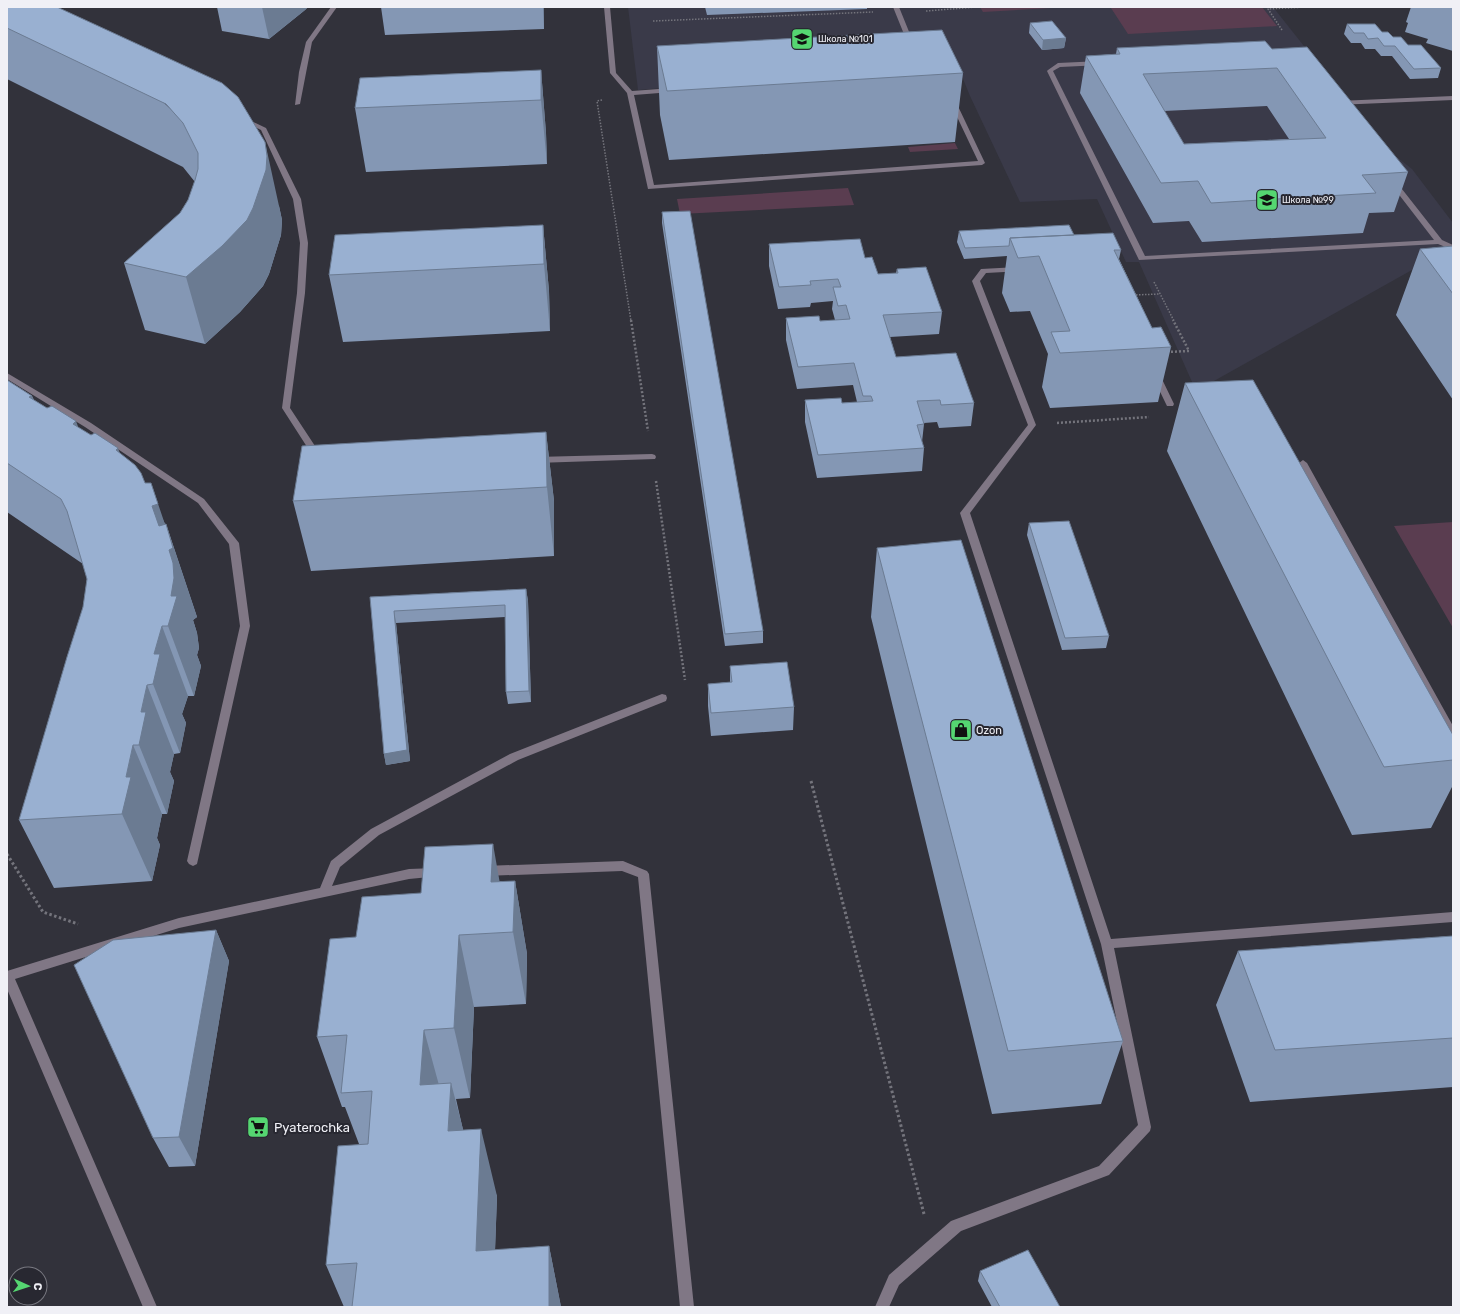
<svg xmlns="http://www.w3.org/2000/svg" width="1460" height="1314" font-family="Rubik,sans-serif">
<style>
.built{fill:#3a3a49}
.green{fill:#5a3d50}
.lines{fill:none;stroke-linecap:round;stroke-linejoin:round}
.path-far2{stroke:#74747c;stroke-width:1.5;stroke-dasharray:1.5 1.5;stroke-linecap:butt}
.path-far1{stroke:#74747c;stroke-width:2.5;stroke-dasharray:2 2;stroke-linecap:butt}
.path{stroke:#74747c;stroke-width:3;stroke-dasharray:2.5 2.5;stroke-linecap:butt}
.minor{fill:#807785;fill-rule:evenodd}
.wall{fill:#8497b4;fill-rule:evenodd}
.shaded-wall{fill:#6b7b92}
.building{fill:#99b0d1;stroke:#6b7b92;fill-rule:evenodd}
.labels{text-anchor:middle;stroke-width:4;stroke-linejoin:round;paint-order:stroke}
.far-poi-label{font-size:9px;fill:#f0f0f6;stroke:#282831;text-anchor:start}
.poi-label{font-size:11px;fill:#f0f0f6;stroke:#282831;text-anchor:start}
.near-poi-label{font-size:13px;fill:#f0f0f6;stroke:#282831;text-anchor:start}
</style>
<rect width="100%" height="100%" fill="#32323b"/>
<!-- built -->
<path class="built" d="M628 7H1273L1384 147 1412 169 1453 223V247L1196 391 1139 262H1126L1097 199 1020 202 970 96 957 64 638 90Z"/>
<!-- green -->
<path class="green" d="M980 7H1067L983 12Z
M1132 7H1262L1277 26 1128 34 1111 8Z
M955 143 958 149 910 152 908 147Z
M848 188 854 205 680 214 677 199Z
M1453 522V628L1394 526Z"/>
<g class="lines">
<!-- path-far2 -->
<path class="path-far2" d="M926 11 977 7
M653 21 873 12
M1282 30 1268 9 1306 7
M602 100 597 101 631 321
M1154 282 1174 321
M1133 295 1160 294"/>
<!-- path-far1 -->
<path class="path-far1" d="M631 320 648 431
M1167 352 1189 351 1173 320
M1057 423 1149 417
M656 481 685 680"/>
<!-- path -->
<path class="path" d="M811 781 924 1214
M7 854 43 912 78 924"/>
<!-- minor -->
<path class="minor" d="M331 7H337L312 42 300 104 295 105 299 72 306 42Z
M604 7H610L616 73 632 91 672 88 675 90 672 92 634 95 654 185 978 161 950 102 953 100 956 102 985 163 982 165 648 189 627 93 610 73Z
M893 7H899L914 44 913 45 908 44Z
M1294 52 1296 53 1335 103 1338 101 1453 96V100L1336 105 1442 240 1453 245V250L1438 244 1139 260 1047 71 1048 70 1058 63ZM1292 56 1434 240 1145 256 1053 71 1060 67Z
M241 118H245L266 128 301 199 308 243 305 293 290 408 315 446 325 449 326 451 325 453 322 454 309 450 282 408 297 293 300 243 293 199 261 130 241 120Z
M1018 267 1022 269 1021 271 986 273 980 281 1036 425 970 513 1111 939 1453 912V922L1114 948 1151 1127 1150 1131 1109 1175 961 1231 899 1285 889 1307H875L889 1275 951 1221 1099 1166 1138 1125 1101 944 960 513 1028 425 972 281 981 269Z
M7 373 91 423 204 499 239 543 250 626 197 864 193 866 189 864 187 861 240 626 229 544 198 503 85 427 7 379Z
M1153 373H1159L1160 375 1174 404 1173 406H1167L1166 404 1152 375Z
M652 454 655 455 656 457 655 459 536 463 532 460 536 457Z
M1303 460 1307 463 1453 726V740L1449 739 1299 463Z
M662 694 666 695 667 698 666 701 518 760 379 835 340 867 332 886 409 869 436 868 440 870 442 873 440 876 409 879 179 928 15 979 157 1307H143L7 989V971L179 918 320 888 331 861 371 829 510 754Z
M623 861 647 871 649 874 694 1307H680L638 877 622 871 484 876 480 874 478 871 480 868 484 866Z"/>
</g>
<!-- wall -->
<path class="wall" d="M7 7H57L279 206 282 220 281 235 269 274 263 286 240 312 205 344 145 330 124 263 180 213 188 200 195 182 183 167 7 79Z
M217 7H308L305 10 269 39 222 31Z
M381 7H544V29L385 35Z
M705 7H867V9L707 15Z
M1411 7H1453V51L1426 43 1428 39 1405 32 1408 23 1406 22Z
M1030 23 1066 38 1064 48 1042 50 1029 33Z
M1347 24 1382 32 1408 45 1441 68 1438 78 1410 79 1392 56H1381L1375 49H1365L1361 43H1351L1344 34Z
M657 46 963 73 955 142 669 160 660 115Z
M1117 48 1272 49 1408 172 1394 212 1369 213 1363 233 1202 242 1189 221 1153 223 1080 93 1086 56 1116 54ZM1267 106 1289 139 1184 144 1164 111Z
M541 70 546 133 547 164 366 172 355 108Z
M662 212 763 631V643L725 646 662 223Z
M543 225 549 291 550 331 343 342 329 275Z
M959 231 1074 235 1121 250 1119 259 1152 328 1171 347 1158 402 1050 408 1042 387 1048 354 1030 311 1010 312 1002 293 1007 256 964 259 957 242Z
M769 244 865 258 878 274 896 273 897 269 942 312 939 334 890 337 896 357 974 403 971 426 939 428 937 422 924 423V424L922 442 924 448 922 471 817 478 805 422V400L842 403 857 402 853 385 797 389 786 340V318L820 321 835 320 832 309 833 301 811 303 810 307 778 309 769 266Z
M1453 246V400L1396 315 1420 249Z
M7 380 32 396 34 400 120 454 145 483 165 524H166L197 617 193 620 197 633 199 648 197 655 201 666 194 696H188L182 714 186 723 180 753 174 754 170 772 174 781 167 814H162L157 838 160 845 152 881 54 888 19 820 83 607 87 579 83 564 7 512Z
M1185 383 1453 735V785L1431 828 1352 835 1167 451Z
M546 432 554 501V556L311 571 293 501Z
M1029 523 1109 636 1106 648 1062 650 1027 535Z
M877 548 1123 1041 1101 1104 992 1114 871 617Z
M526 589 528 601 531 702 508 704 506 692 505 617 396 623 410 761 386 765 384 754 370 597Z
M730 666 794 707 793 730 711 736 708 706V684L730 682Z
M499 881H515L527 954 526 1004 474 1007 470 1098 456 1099 463 1130 497 1196 495 1250 549 1246 561 1307H344L326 1265 359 1144 345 1107H342L317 1037 356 937 421 893Z
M216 930 229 961 195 1166 169 1167 153 1138Z
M1453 936V1087L1250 1102 1216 1005 1238 951Z
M980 1271 1060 1307H992L978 1281Z"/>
<!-- shaded-wall -->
<path class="shaded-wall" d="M262 7H308L305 10 269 39Z
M543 7H544V29Z
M1066 38 1064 48 1042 50 1043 40Z
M541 70 546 133 547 164 541 100Z
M265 142 279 206 282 220 281 235 269 274 263 286 240 312 205 344 186 277Z
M543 225 549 291 550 331 544 264Z
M32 396 59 464 29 397Z
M76 421 101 490 73 424Z
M546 432 554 501V556L547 487Z
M118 448 143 517 116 450Z
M151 483 173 548 166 524 197 617 193 620 197 633 199 648 197 655 201 666 194 696 168 626 171 596 152 506Z
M526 589 528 601 531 702 529 691Z
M394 611 396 623 410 761 386 765 384 754Z
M162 626 188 696 182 714 186 723 180 753 153 684 154 654Z
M147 685 174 754 170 772 174 781 167 814 139 745 141 712Z
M133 745 162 814 157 838 160 845 152 881 122 814 126 777Z
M493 844 506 918 491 882Z
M515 881 527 954 526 1004 513 932Z
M216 930 229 961 195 1166 179 1137Z
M459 935 474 1007 470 1098 454 1028Z
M424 1030 443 1100 420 1085Z
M451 1083 469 1152 448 1131Z
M481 1129 497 1196 493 1307 476 1251Z
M549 1246 561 1307H549Z"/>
<!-- building -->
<path class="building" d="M7 7H57L222 83 238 97 265 142 267 156 266 170 253 208 247 220 222 246 186 277 124 263 180 213 188 200 195 180 198 169V153L183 123 166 104 7 28Z
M1052 21 1066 38 1043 40 1030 23Z
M1347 24H1375L1382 32H1388L1393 37H1401L1408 45H1421L1441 68 1414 69 1395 46H1384L1378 38 1368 39 1364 33H1354Z
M942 30 963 73 667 91 657 46Z
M1265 41 1272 49 1307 47 1408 172 1362 175 1376 193 1211 203 1198 181 1161 183 1086 56 1120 54 1117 48ZM1277 68 1326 138 1184 144 1143 74Z
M541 70V100L355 108 360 78Z
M690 211 763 631 725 634 662 212Z
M543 225 544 264 329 275 335 235Z
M1069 225 1074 235 1010 238 1009 246 965 248 959 231Z
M1113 233 1121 250H1114L1152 328 1161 327 1171 347 1060 353 1051 332 1070 331 1039 256 1018 258 1010 238Z
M860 239 865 258 872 257 878 274 898 273 897 269 926 267 942 312 883 315 896 357 956 353 974 403 941 405 940 400 917 401 924 424 917 425 924 448 818 455 805 400 841 398 842 403 873 401 871 396H863L854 363 798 367 786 318 819 316 820 321 850 319 846 305 838 306 833 287H841L838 279 810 281 811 285 779 287 769 244Z
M1453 246V294L1420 249Z
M7 380 32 396 29 397 47 408 52 406 76 421 73 424 91 435 95 433 118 448 116 450 135 465 141 473 145 483H151L158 504 152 506 159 526 166 524 173 548 169 550 173 563 174 578 171 596H177L168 626H162L154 654H160L153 684 147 685 141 712H146L139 745H133L126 777H131L122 814 19 820 67 657 83 607 87 579 67 511 61 499 7 463Z
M1253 380 1453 735V760L1384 767 1185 383Z
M546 432 547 487 293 501 302 446Z
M1069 521 1109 636 1065 638 1029 523Z
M961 540 1123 1041 1008 1051 877 548Z
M526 589 529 691 506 692 505 605 394 611 407 750 384 754 370 597Z
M787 662 794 707 711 713 708 684 732 682 730 666Z
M493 844 491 882 515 881 513 932 459 935 454 1028 424 1030 420 1085 451 1083 448 1131 481 1129 476 1251 549 1246V1307H352L357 1263 326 1265 338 1146 368 1144 372 1091 341 1093 347 1035 317 1037 330 939 356 937 362 897 421 893 425 847Z
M216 930 179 1137 153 1138 74 965 113 940Z
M1453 936V1038L1275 1050 1238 951Z
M1028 1250 1060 1307H1000L980 1271Z"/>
<!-- icons -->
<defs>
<g id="school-square" transform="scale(1.15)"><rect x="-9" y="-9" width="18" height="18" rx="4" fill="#55d671" stroke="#282831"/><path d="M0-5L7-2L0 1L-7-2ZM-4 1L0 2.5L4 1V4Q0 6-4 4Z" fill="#111"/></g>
<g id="shop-square" transform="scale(1.15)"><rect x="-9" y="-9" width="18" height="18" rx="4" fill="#55d671" stroke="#282831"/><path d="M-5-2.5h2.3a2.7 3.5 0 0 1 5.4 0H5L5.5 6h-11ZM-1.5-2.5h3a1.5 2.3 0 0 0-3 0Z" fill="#111"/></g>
<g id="supermarket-square" transform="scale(1.15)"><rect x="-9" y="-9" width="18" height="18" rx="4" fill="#55d671" stroke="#282831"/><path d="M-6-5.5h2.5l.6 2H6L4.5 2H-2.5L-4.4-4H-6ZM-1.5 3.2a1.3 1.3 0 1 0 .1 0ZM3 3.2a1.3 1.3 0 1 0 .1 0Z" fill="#111"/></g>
</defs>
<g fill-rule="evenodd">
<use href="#school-square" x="802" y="39"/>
<use href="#school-square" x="1267" y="200"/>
<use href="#shop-square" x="961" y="730"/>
<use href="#supermarket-square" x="258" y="1127"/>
</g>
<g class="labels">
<!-- far-poi labels -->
<g class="far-poi-label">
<text x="818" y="42">Школа №101</text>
<text x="1282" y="203">Школа №99</text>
</g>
<!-- poi labels -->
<g class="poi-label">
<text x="976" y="734">Ozon</text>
</g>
<!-- near-poi labels -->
<g class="near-poi-label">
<text x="274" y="1132">Pyaterochka</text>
</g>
</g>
<!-- border -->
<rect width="1460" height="1314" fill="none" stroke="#f0f0f6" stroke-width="16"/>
<!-- north arrow -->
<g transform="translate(28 1286) rotate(93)"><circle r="19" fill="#282831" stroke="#787880"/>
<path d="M0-3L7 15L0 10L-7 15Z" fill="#55d671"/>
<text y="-6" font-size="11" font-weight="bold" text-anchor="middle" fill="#f0f0f6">С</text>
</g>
</svg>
